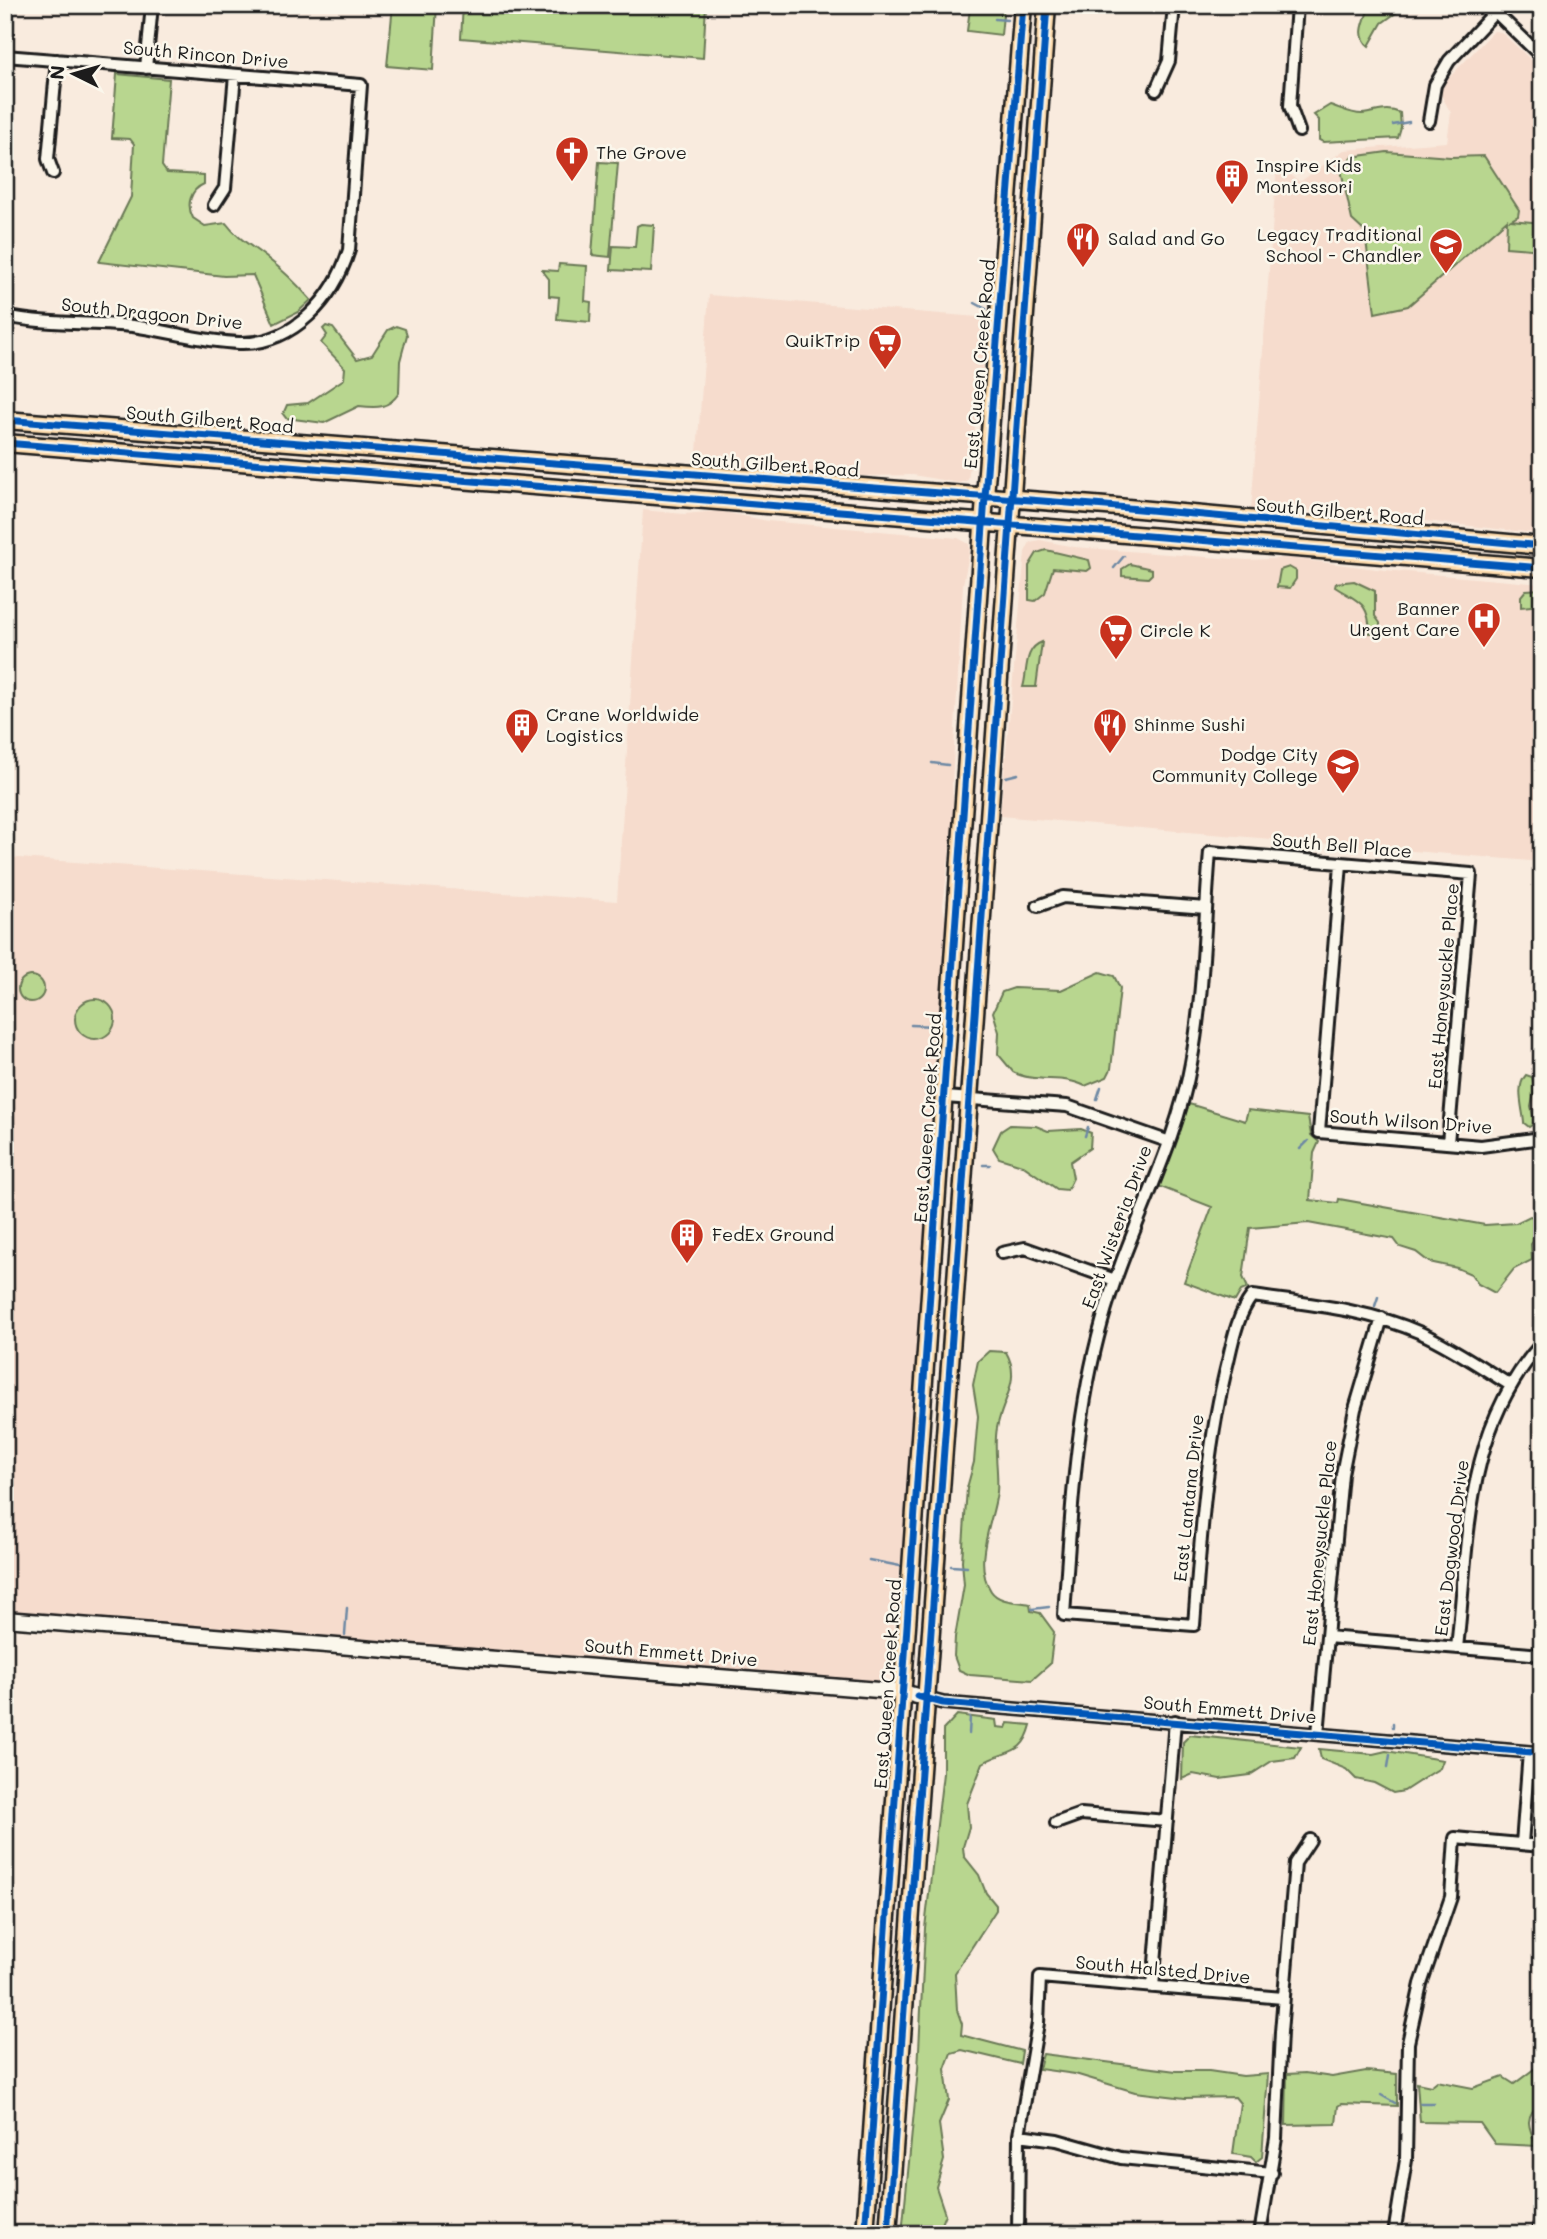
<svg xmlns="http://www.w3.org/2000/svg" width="1547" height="2239" font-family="Mali,sans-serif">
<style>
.built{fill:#f6dccd}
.green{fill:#b8d68f;stroke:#6a7956;stroke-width:2}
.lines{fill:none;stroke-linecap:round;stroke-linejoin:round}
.stream{stroke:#6e89a4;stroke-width:2.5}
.street-casing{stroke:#1c1c1c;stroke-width:16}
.secondary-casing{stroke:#1c1c1c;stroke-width:19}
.primary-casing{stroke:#1c1c1c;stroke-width:21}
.street{stroke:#fbf7ec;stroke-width:10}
.secondary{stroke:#fbf7ec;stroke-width:14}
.primary{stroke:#fedbac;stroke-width:16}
.cycleway-casing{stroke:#fbf7ec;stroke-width:11}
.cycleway{stroke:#0057b8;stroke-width:7}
.labels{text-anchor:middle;stroke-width:5;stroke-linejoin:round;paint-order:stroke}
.street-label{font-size:18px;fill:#1c1c1c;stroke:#fbf7ec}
.poi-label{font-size:18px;fill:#1c1c1c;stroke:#fbf7ec;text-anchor:start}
</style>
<rect width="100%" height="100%" fill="#f9ebde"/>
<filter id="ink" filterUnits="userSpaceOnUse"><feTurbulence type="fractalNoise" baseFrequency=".0143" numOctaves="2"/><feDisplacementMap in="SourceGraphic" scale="14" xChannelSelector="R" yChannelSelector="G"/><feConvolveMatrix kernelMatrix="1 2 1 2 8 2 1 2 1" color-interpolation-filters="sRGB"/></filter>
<g filter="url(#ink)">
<!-- built -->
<path class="built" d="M1494 31 1501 32 1542 70V534L1372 515 1290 509 1251 510 1277 164 1300 182 1344 150 1447 142 1451 113 1441 95 1442 85Z
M709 295 990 318 968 480 959 483 913 475 865 476 696 465Z
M643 510 684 514 719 511 768 521 958 538 969 544 970 548 963 585 952 783 954 815 943 905 947 935 905 1525 888 1674 877 1682 321 1637 317 1644 5 1619V857L617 901Z
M1040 540 1074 547 1247 560 1289 558 1385 570 1542 584V862L1000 816 1025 552 1030 542Z"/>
<!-- green -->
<path class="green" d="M393 5H437L433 70 387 66Z
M463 5H706L703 58 461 38Z
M925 5H1004L1001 35 967 31 970 9Z
M1370 5H1407L1382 23 1369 46C1355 35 1366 19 1370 5Z
M117 74 169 79 162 166 167 173 204 175V184C190 190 186 205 193 218L205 226 226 223C238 239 252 246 267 258 283 270 298 285 311 300L298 312 274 324 253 275 224 276 99 262 131 197 134 144 130 139 112 138Z
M1330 105C1340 108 1351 114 1362 114 1377 113 1385 106 1400 113L1401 128 1398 138 1323 142 1319 140V120L1314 115Z
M1387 152 1450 157 1484 156 1519 210 1518 216 1511 220 1542 223V250L1506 247 1507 220 1408 306 1375 313 1365 232 1352 220 1341 170 1352 157Z
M599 162 618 163 610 257 592 255Z
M641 224 654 225 651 272 611 270 613 246 635 247 637 226Z
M559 264 587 266 585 301 591 302 590 322 557 319 559 297 549 296V279L542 270 558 271Z
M326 326 333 328 357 359 372 355 388 330 396 326 405 329 407 335 400 361 399 393C388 409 377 408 359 406L324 423 286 418 283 414 287 405 308 403 344 379 345 368 321 343 327 335 323 329Z
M1046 550 1089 560 1091 568 1087 571 1053 568 1045 593 1035 601 1029 600V566L1037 553Z
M1130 564 1152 569V574L1148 578 1122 576V569Z
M1289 567 1296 571V579L1290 588 1277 587 1280 570Z
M1354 581 1375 591V616L1380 623V633H1370C1369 601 1358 602 1335 587L1336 583Z
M1542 589V605L1521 607V596L1526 590Z
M1042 642 1036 687H1023C1028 672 1023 649 1042 642Z
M1100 972 1114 976 1120 988 1111 1069 1107 1077 1085 1086C1063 1074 1035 1084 1013 1072L998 1054 999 1032 993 1012 1002 992 1014 988 1061 990Z
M18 989a13 13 0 1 1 26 0a13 13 0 1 1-26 0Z
M75 1019a20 20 0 1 1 40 0a20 20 0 1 1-40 0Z
M1526 1075 1532 1077 1535 1089 1531 1107 1535 1123 1529 1127 1524 1123C1523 1108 1515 1087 1526 1075Z
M1189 1104 1245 1121 1248 1110 1308 1117 1311 1135 1319 1142 1314 1153 1310 1200 1338 1203 1339 1199 1485 1225 1516 1223 1530 1216 1537 1218 1542 1231 1531 1244 1532 1260 1514 1269 1495 1293 1478 1284 1471 1274 1457 1268 1429 1262 1416 1252 1400 1247 1394 1239 1308 1223 1250 1228 1243 1277 1248 1288 1241 1291 1235 1301 1184 1282 1212 1207 1158 1186Z
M1010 1125 1036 1126 1048 1131 1081 1129 1091 1133 1090 1148 1070 1162 1073 1178 1067 1190 1057 1189 1022 1165 999 1158 993 1148 1001 1131Z
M989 1351 1006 1352C1022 1380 1002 1400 997 1428 993 1449 999 1470 997 1492 993 1523 972 1562 991 1591 999 1603 1018 1601 1030 1604L1031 1611 1040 1613 1054 1632 1050 1664 1032 1680 970 1675 959 1670 954 1656 955 1637 964 1585 962 1561 967 1488 974 1462 978 1416 973 1385 978 1361Z
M957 1715 996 1720 997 1727 1006 1728 1008 1723 1031 1725C1023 1757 1006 1749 983 1763L967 1804 969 1827 963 1847 964 1856 979 1875 986 1893 996 1905V1910L955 1973 957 2010 962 2024 961 2035 1022 2051 1020 2064 962 2050 951 2053 945 2069 949 2100 939 2124 944 2160 936 2187 945 2214 937 2234H902L918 2070 925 1928 943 1773V1730Z
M1190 1735 1301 1747 1295 1758 1272 1761 1250 1775 1220 1779 1193 1774 1182 1779 1183 1742Z
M1319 1749 1373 1754 1386 1751 1443 1760 1440 1768 1432 1773 1404 1791 1393 1793 1374 1783 1356 1779 1346 1769 1321 1759Z
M1043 2054 1176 2071H1209L1243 2076 1268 2074 1262 2157 1256 2162 1251 2157 1233 2154 1240 2103 1235 2097 1185 2098 1135 2092 1075 2074 1039 2069Z
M1542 2063V2104C1522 2115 1529 2129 1537 2146L1495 2144 1480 2123 1420 2122 1417 2083 1431 2086 1437 2081 1473 2088 1503 2077 1514 2084Z
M1366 2071 1397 2074V2106L1341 2104 1338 2106 1336 2124 1286 2125 1287 2074 1305 2073 1332 2077Z"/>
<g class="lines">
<!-- stream -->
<path class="stream" d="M995 19 1007 20
M1393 125 1409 122
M975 303 986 309
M1114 568 1124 556
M932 763 948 765
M1006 777 1018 774
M911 1025 935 1026
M1097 1099 1101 1087
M1085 1136 1088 1127
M1300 1149 1308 1141
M983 1165H990
M1375 1306 1378 1297
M869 1560 900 1566
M951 1566 967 1567
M1032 1609 1049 1607
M345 1635 347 1608
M1393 1727V1723
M969 1734 970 1717
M1388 1767 1390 1755
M1381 2095 1395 2103
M1420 2103H1434"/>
<!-- street casing -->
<g class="street-casing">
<path id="street" d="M1297 5 1290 106 1299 131
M1488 5 1542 57
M5 56 361 85 349 250C334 298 294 345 239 343 203 342 169 331 133 326 91 322 47 325 5 316
M146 68 152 5
M1156 90 1169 61 1174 5
M1429 121 1435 85 1449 61 1495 12
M53 173 48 159 57 60
M214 205 225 188 235 75
M1341 864 1319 1132 1481 1146 1542 1138
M1038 906 1063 897 1206 908
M945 1097 1067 1106 1167 1141
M1448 1143 1471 874 1210 852C1204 922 1204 994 1191 1063 1176 1150 1125 1236 1102 1322 1075 1418 1071 1517 1064 1615L1194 1625C1201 1536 1206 1448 1228 1361 1233 1339 1238 1314 1252 1296 1309 1304 1367 1309 1421 1333 1452 1347 1481 1367 1510 1385
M1002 1253 1025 1248 1115 1280
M1327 1637 1542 1655
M1457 1648C1469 1539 1464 1430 1542 1343
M920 1697 943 1703 1542 1753
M1318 1734 1342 1474 1355 1409 1382 1318
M1056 1823 1081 1814 1167 1821
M1522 1844 1529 1752
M1153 1987 1175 1721
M1019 2135 1057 2140 1121 2158 1272 2173
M1018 2234 1019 2135 1038 2023 1040 1977 1283 1998
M1260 2234 1276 2138 1281 2032 1295 1863 1310 1840
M1394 2234 1406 2160 1408 2043 1421 1984 1451 1897 1455 1838 1542 1846
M1537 2234 1542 2216"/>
</g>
<!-- secondary casing -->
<g class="secondary-casing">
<path id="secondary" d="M5 1619 903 1692 917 1696"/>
</g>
<!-- primary casing -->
<g class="primary-casing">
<path id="primary" d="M5 420 1106 506 1542 546
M5 443 1542 568
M865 2234 985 497 1023 5
M888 2234 1047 5"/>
</g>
<!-- street -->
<use href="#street" class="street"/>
<!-- secondary -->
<use href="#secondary" class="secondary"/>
<!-- primary -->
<use href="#primary" class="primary"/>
<!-- cycleway casing -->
<g class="cycleway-casing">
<path id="cycleway" d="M5 420 1106 506 1542 546
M5 443 1542 568
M917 1696 943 1703 1542 1753
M865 2234 985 497 1023 5
M888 2234 1047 5"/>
</g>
<!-- cycleway -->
<use href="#cycleway" class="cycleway"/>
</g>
</g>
<!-- icons -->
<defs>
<g id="church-pin" transform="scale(1.75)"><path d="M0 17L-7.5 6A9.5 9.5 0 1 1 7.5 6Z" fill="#c8321e" stroke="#fbf7ec"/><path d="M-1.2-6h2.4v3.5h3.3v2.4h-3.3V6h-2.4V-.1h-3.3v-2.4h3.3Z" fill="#fff"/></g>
<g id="building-pin" transform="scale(1.75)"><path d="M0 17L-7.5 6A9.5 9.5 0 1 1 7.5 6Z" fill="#c8321e" stroke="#fbf7ec"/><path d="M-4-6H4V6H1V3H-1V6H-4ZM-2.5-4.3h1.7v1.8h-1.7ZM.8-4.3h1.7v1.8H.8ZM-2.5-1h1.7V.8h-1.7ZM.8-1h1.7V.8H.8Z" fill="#fff"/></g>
<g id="restaurant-pin" transform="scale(1.75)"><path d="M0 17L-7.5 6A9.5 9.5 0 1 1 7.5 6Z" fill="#c8321e" stroke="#fbf7ec"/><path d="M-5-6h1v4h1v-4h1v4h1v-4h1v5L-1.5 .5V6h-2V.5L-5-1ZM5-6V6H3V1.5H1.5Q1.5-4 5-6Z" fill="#fff"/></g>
<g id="school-pin" transform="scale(1.75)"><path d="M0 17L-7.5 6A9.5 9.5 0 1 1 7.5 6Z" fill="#c8321e" stroke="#fbf7ec"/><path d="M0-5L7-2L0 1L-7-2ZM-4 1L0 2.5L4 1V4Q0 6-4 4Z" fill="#fff"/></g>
<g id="supermarket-pin" transform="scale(1.75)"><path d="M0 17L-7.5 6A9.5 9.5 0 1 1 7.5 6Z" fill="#c8321e" stroke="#fbf7ec"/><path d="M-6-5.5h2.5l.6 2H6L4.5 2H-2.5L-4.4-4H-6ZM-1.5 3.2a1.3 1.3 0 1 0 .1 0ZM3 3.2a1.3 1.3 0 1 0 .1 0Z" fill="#fff"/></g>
<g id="hospital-pin" transform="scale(1.75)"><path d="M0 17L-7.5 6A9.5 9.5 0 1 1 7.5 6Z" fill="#c8321e" stroke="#fbf7ec"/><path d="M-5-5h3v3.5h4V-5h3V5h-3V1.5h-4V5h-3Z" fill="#fff"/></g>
<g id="university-pin" transform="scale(1.75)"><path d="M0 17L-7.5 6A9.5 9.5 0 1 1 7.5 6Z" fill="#c8321e" stroke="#fbf7ec"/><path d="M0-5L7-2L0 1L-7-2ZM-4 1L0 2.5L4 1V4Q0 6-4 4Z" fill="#fff"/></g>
</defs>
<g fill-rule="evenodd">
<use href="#church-pin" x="572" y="153"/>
<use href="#building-pin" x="1232" y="176"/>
<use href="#restaurant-pin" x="1083" y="239"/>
<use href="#school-pin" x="1446" y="245"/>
<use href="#supermarket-pin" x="885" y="341"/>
<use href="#hospital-pin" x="1484" y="619"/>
<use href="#supermarket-pin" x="1116" y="631"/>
<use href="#building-pin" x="522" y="725"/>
<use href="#restaurant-pin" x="1110" y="725"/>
<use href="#university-pin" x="1343" y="765"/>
<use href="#building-pin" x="687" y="1235"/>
</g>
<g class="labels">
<!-- street labels -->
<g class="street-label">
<text transform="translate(206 55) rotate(5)" y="6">South Rincon Drive</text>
<text transform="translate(152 314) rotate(6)" y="6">South Dragoon Drive</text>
<text transform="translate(980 364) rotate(-85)" y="6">East Queen Creek Road</text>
<text transform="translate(210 420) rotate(5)" y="6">South Gilbert Road</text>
<text transform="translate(775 465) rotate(4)" y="6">South Gilbert Road</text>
<text transform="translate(1340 512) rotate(5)" y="6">South Gilbert Road</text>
<text transform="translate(1342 846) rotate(5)" y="6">South Bell Place</text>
<text transform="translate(1444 986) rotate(-85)" y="6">East Honeysuckle Place</text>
<text transform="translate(928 1118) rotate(-86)" y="6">East Queen Creek Road</text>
<text transform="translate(1411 1122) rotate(4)" y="6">South Wilson Drive</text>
<text transform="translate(1117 1227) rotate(-70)" y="6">East Wisteria Drive</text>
<text transform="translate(1189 1498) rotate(-84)" y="6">East Lantana Drive</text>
<text transform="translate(1320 1543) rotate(-84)" y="6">East Honeysuckle Place</text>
<text transform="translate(1452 1548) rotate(-83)" y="6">East Dogwood Drive</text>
<text transform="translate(671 1653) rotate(5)" y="6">South Emmett Drive</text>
<text transform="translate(888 1684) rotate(-86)" y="6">East Queen Creek Road</text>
<text transform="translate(1230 1710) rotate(5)" y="6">South Emmett Drive</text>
<text transform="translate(1163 1970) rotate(5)" y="6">South Halsted Drive</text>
</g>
<!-- poi labels -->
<g class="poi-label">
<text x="596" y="159">The Grove</text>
<text x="1256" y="172">Inspire Kids<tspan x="1256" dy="21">Montessori</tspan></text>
<text x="1422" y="241" text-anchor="end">Legacy Traditional<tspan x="1422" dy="21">School - Chandler</tspan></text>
<text x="1108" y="245">Salad and Go</text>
<text x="860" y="347" text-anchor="end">QuikTrip</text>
<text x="1460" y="615" text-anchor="end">Banner<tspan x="1460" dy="21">Urgent Care</tspan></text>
<text x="1140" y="637">Circle K</text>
<text x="546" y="721">Crane Worldwide<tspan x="546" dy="21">Logistics</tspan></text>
<text x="1134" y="731">Shinme Sushi</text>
<text x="1318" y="761" text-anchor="end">Dodge City<tspan x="1318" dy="21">Community College</tspan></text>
<text x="712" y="1241">FedEx Ground</text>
</g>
</g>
<!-- margin -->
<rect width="1547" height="2239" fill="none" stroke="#fbf7ec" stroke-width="28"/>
<rect x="14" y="14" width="1519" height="2211" fill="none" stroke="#1c1c1c" stroke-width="2.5" filter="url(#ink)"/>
<!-- north arrow -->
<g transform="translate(74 74) rotate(275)" stroke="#fbf7ec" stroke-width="5" paint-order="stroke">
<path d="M0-5L12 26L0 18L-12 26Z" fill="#1c1c1c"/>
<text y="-10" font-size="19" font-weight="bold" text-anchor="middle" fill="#1c1c1c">N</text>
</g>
</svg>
